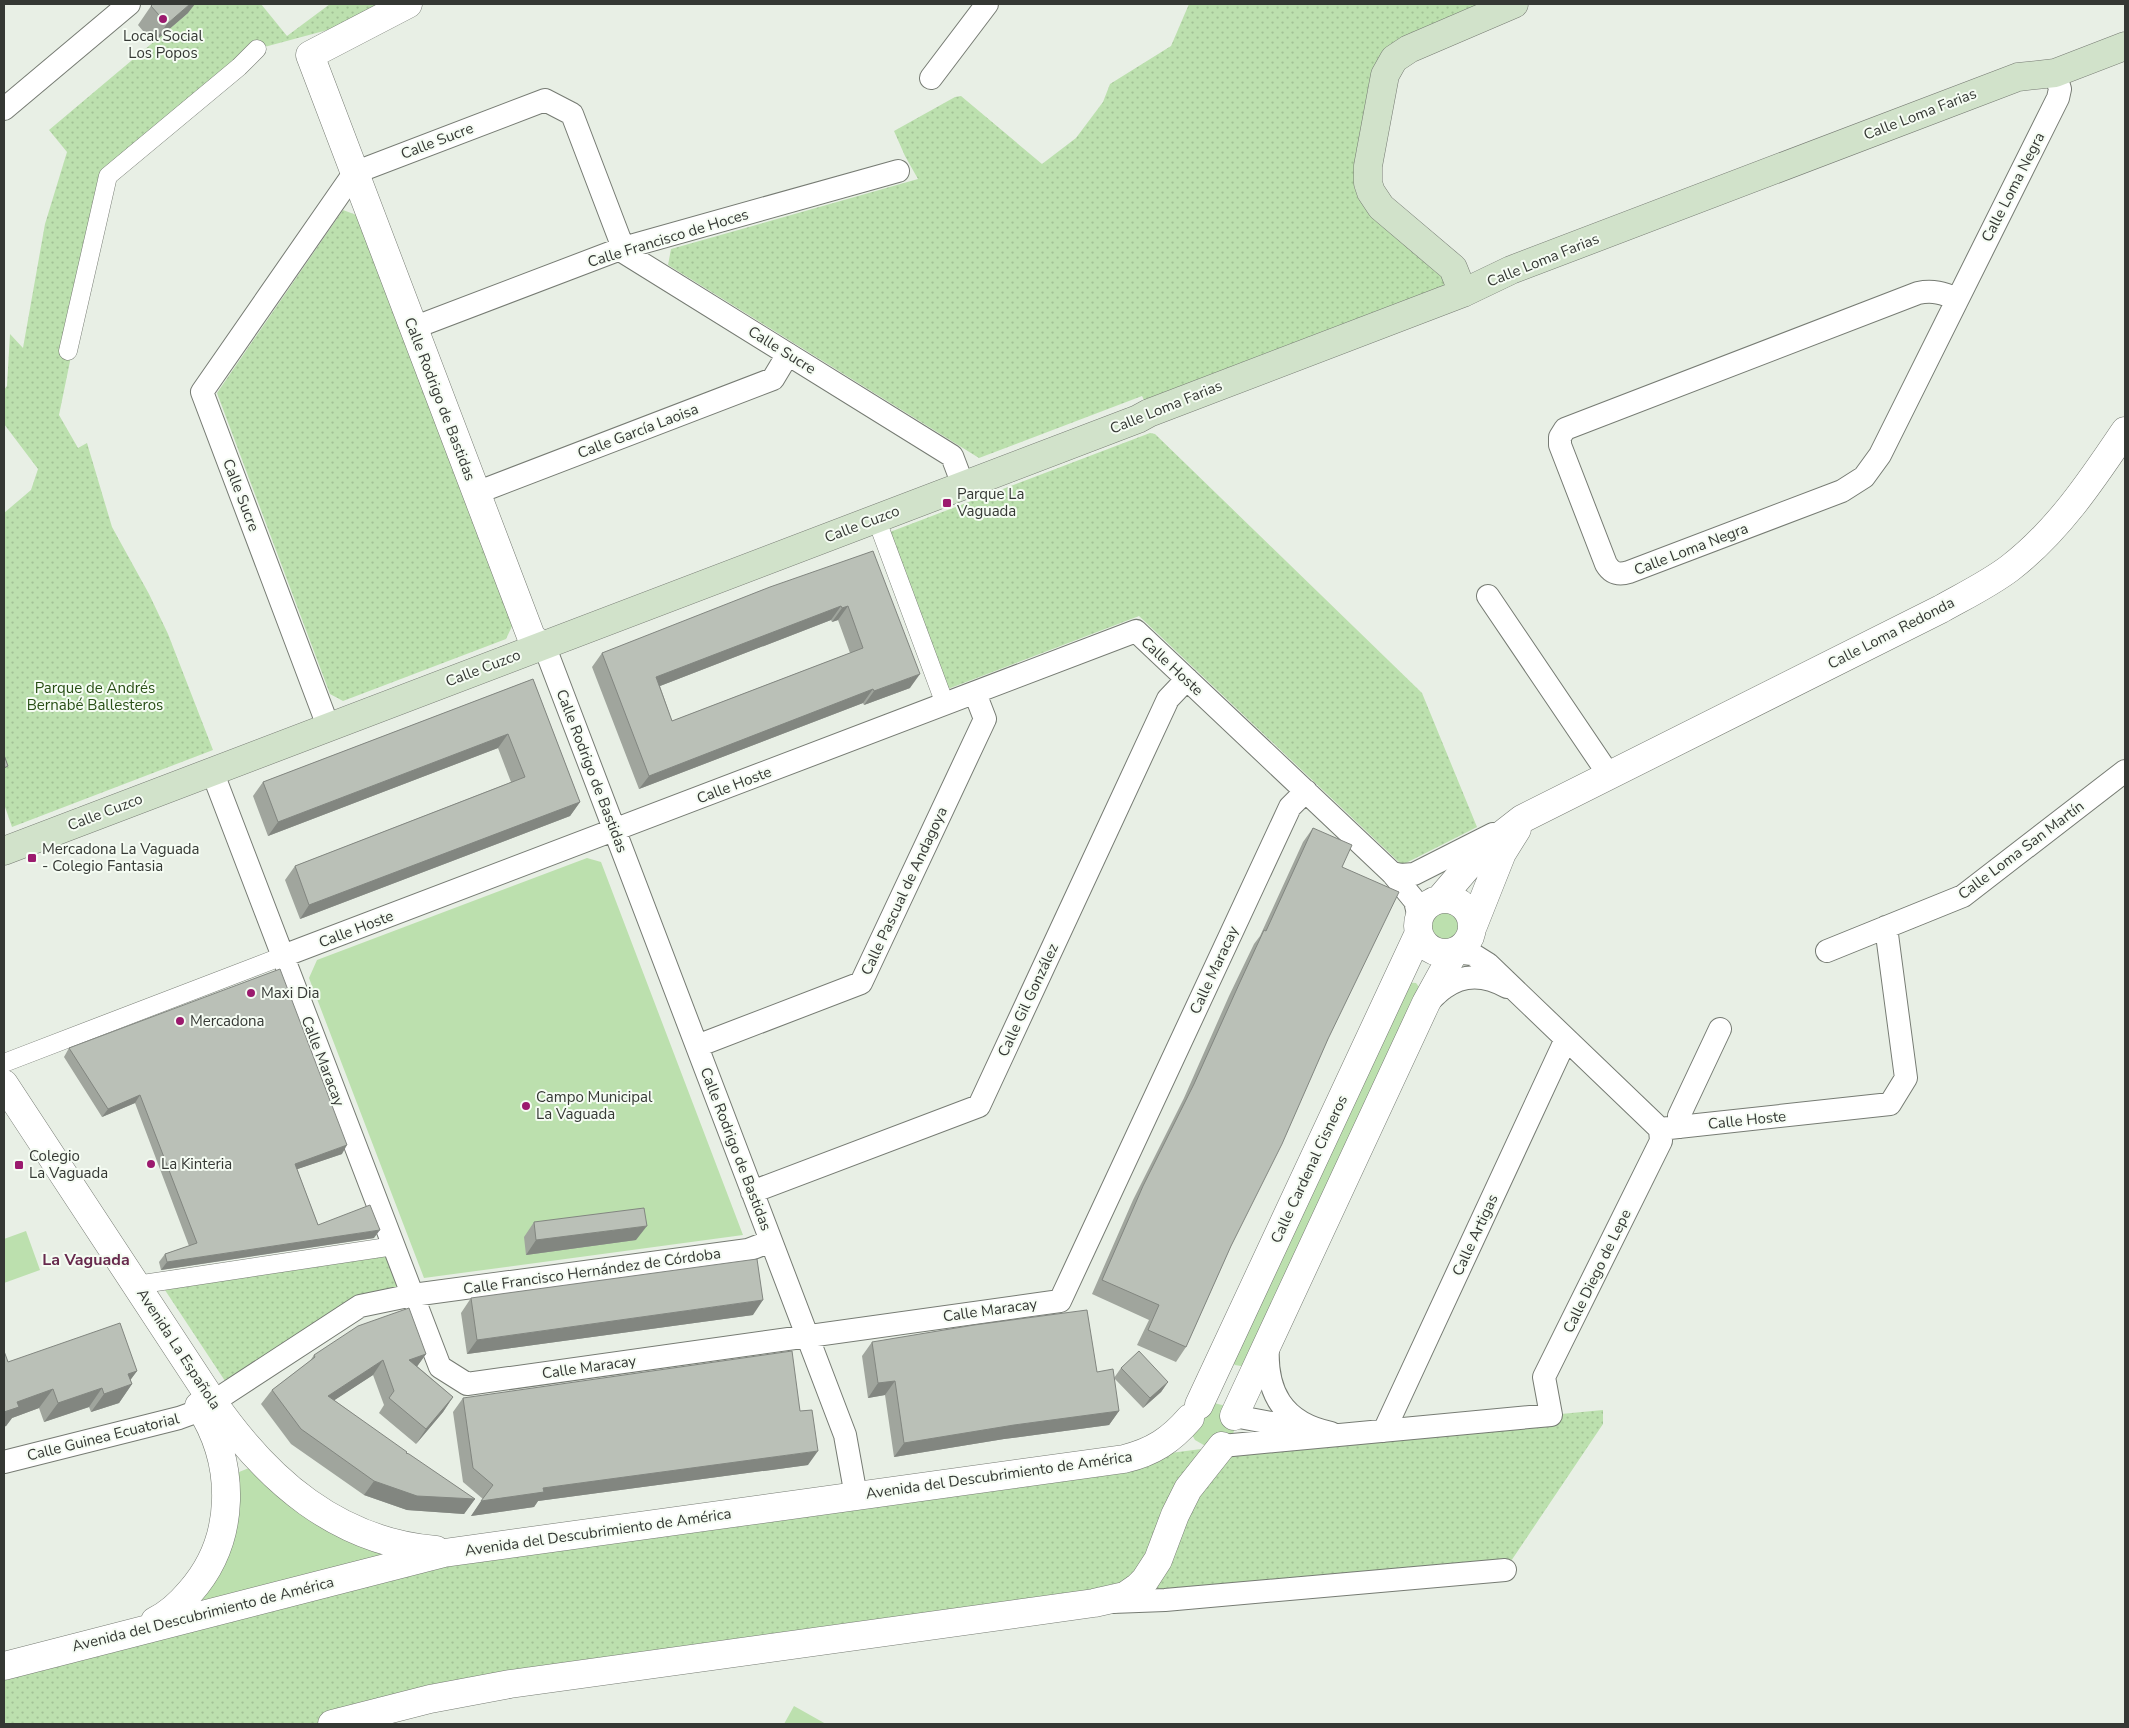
<svg xmlns="http://www.w3.org/2000/svg" width="2129" height="1728" font-family="'Nunito Sans',sans-serif">
<style>
.grass{fill:url(#grass-dots)}
.garden{fill:#bce0ae}
.lines{fill:none;stroke-linecap:round;stroke-linejoin:round}
.pedestrian-casing{stroke:#767b73;stroke-width:19}
.minor-casing{stroke:#767b73;stroke-width:24}
.tertiary-casing{stroke:#767b73;stroke-width:29}
.secondary-casing{stroke:#767b73;stroke-width:29}
.pedestrian{stroke:#fff;stroke-width:18}
.minor{stroke:#fff;stroke-width:22}
.tertiary{stroke:#fff;stroke-width:28}
.secondary{stroke:#d1e2ca;stroke-width:28}
.wall{fill:#a0a59d;fill-rule:evenodd}
.shaded-wall{fill:#828680}
.building{fill:#bac0b7;stroke:#828680;fill-rule:evenodd}
.poi-dot{fill:#9b1a6e;stroke:#f5fcf3;stroke-width:2}
.labels{text-anchor:middle;stroke-width:4;stroke-linejoin:round;paint-order:stroke}
.poi-label{font-size:15px;fill:#353834;stroke:#f5fcf3;text-anchor:start}
.street-label{font-size:15px;fill:#353834;stroke:#f5fcf3}
.park-label{font-size:15px;fill:#284e15;stroke:#f5fcf3}
.neighbourhood-label{font-size:16px;font-weight:bold;fill:#67294d;stroke:#f5fcf3}
</style>
<defs>
<pattern id="grass-dots" width="8" height="8" patternUnits="userSpaceOnUse" patternTransform="scale(1.25)"><rect width="8" height="8" fill="#bce0ae"/><path d="M2 2h.1M6 6h.1" fill="none" stroke="#a2c196" stroke-width="1.8" stroke-linecap="round"/></pattern>
</defs>
<rect width="100%" height="100%" fill="#e8efe5"/>
<!-- grass -->
<path class="grass" d="M181 4H261L287 36 330 4H386L346 25 257 49 108 176 59 415 78 448 87 443 112 527 149 594 168 634 213 750 12 827 4 804V513L31 490 38 469 4 424V390L7 386 10 334 23 348 45 224 67 152 49 130 188 13Z
M1189 4H1498L1405 42 1360 165 1442 269 1445 284 1442 288 1145 402 1142 396 979 458 668 265 671 249 918 179 905 156 894 131 955 97 961 96 1042 164 1076 138 1103 102 1110 84 1171 46Z
M343 210 359 216 514 622 506 639 343 701 330 694 217 393Z
M1150 433 1155 434 1422 693 1477 827 1402 865 1139 616 940 692 882 535Z
M382 1247 402 1300 360 1306 231 1390 159 1281Z
M1603 1410V1424L1505 1570 1165 1600 332 1724H4V1666L346 1577 1124 1459 1209 1448Z"/>
<!-- garden -->
<path class="garden" d="M587 858 601 862 743 1235 424 1278 309 978 317 960Z
M1454 900 1460 903 1469 913 1470 939 1466 944 1442 953 1425 944 1427 906 1433 902Z
M1403 982 1416 983 1423 992 1247 1367 1235 1365 1229 1359Z
M26 1231 40 1270 4 1283V1239Z
M1210 1402 1226 1406 1235 1427 1233 1434 1209 1448 1195 1440 1191 1433Z
M249 1468 411 1547 141 1628 184 1600 234 1477 239 1472Z
M794 1706 826 1724H784Z"/>
<g class="lines">
<!-- pedestrian casing -->
<g class="pedestrian-casing">
<path id="pedestrian" d="M68 351 108 176 239 67 257 49
M876 518 945 704
M4 1063 283 956
M136 1285 394 1246"/>
</g>
<!-- minor casing -->
<g class="minor-casing">
<path id="minor" d="M931 78 987 4
M4 109 129 4
M1957 299C1943 293 1933 290 1918 293L1565 429 1560 437V445L1606 564C1612 574 1619 575 1629 572L1842 491 1864 477 1880 455 2058 98 2060 89 2055 73
M413 328 623 248 898 171
M476 493 773 379 788 354
M1488 596 1609 775
M544 645 845 1435 856 1496
M328 726 202 392 354 173 545 100 572 114 625 253 952 456 963 485
M212 771 440 1367 467 1384 1060 1301 1290 807 1306 791
M1392 873 1401 875 1414 874 1493 834
M1827 951 1963 896 2125 771
M1454 952 1472 954 1488 964 1660 1129
M283 956 1136 631 1392 873 1415 901 1419 918
M1429 1001C1434 997 1438 992 1444 988 1464 973 1486 975 1507 987
M697 1046 861 983 985 719 975 693
M1680 1127 1679 1116 1720 1029
M1660 1129 1890 1104 1906 1078 1886 927
M752 1192 979 1106 1168 699 1187 679
M1268 1344C1265 1391 1282 1423 1331 1433
M213 1402 360 1306 413 1295 748 1250 771 1241
M1234 1416 1309 1430
M1384 1431 1566 1039
M1222 1446 1551 1415 1544 1377 1661 1141 1660 1129
M4 1462 179 1418 201 1410
M1112 1602 1165 1600 1505 1570"/>
</g>
<!-- tertiary casing -->
<g class="tertiary-casing">
<path id="tertiary" d="M408 4 310 55 532 639 544 645
M1418 926a27 27 0 1 1 54 0a27 27 0 1 1-54 0Z
M1440 899 1481 851 1522 819 1941 609C1964 596 1989 584 2010 568 2058 531 2092 480 2125 431
M1473 926 1502 853 1517 829
M4 1084 213 1402C267 1480 337 1542 436 1550
M1199 1405 1419 933
M1234 1416 1426 1003 1454 952
M155 1621C169 1614 180 1604 190 1592 237 1539 236 1463 199 1406
M4 1666 444 1553 1124 1459C1153 1452 1171 1440 1190 1418
M332 1724 430 1699 510 1684 1094 1603 1125 1596 1138 1587 1145 1580 1158 1560 1175 1515 1188 1489 1222 1446"/>
</g>
<!-- secondary casing -->
<g class="secondary-casing">
<path id="secondary" d="M1463 293 1453 268 1381 207 1371 192 1368 183V166L1385 75 1394 59 1409 49 1514 4
M4 851 1138 419 1149 413 1463 293 1511 270 2018 77 2055 73 2125 46"/>
</g>
<!-- pedestrian -->
<use href="#pedestrian" class="pedestrian"/>
<!-- minor -->
<use href="#minor" class="minor"/>
<!-- tertiary -->
<use href="#tertiary" class="tertiary"/>
<!-- secondary -->
<use href="#secondary" class="secondary"/>
</g>
<!-- wall -->
<path class="wall" d="M151 6 188 13 153 43 138 25Z
M873 551 910 688 864 705 863 703 639 789 592 667 602 653ZM831 620 832 622 838 620 850 653 672 721 660 686Z
M533 679 580 802 570 816 300 919 285 880 295 866 511 782 498 748 268 836 253 796 263 782Z
M1313 828 1342 867 1328 1039 1231 1246 1186 1347 1176 1362 1137 1345 1149 1320 1092 1294 1133 1200 1184 1098 1229 996 1254 944 1260 936 1303 842Z
M69 1048 342 1154 297 1169 318 1225 374 1238 161 1270 159 1262 165 1254 189 1246 135 1103 102 1117 64 1057Z
M534 1222 636 1240 526 1255 524 1237Z
M471 1298 753 1315 467 1354 461 1313Z
M872 1342 1097 1372 1119 1411 1109 1425 1004 1439 894 1457 885 1395 868 1398 862 1356Z
M426 1354 417 1366 453 1397 443 1412 416 1444 379 1413 384 1405 373 1375 334 1400 406 1453 475 1499 464 1514 407 1510 364 1495 291 1444 261 1404 272 1390 310 1361 314 1355Z
M8 1362 137 1371 130 1380 132 1384 119 1403 91 1412 89 1407 44 1422 39 1408 12 1418 6 1426Z
M1121 1368 1168 1382 1161 1392 1143 1408 1114 1378Z
M463 1398 808 1465 538 1501 534 1507 471 1516 483 1499 463 1482 453 1412Z"/>
<!-- shaded-wall -->
<path class="shaded-wall" d="M190 4H195L188 13 153 43 167 24Z
M841 606 831 620 647 691 656 677Z
M848 606 838 620 832 622 842 608Z
M920 674 910 688 864 705 874 691Z
M873 689 863 703 639 789 649 776Z
M508 734 498 748 268 836 278 822Z
M580 802 570 816 300 919 309 905Z
M140 1095 135 1103 102 1117 108 1109Z
M347 1145 342 1154 289 1172 295 1164Z
M647 1226 636 1240 526 1255 536 1240Z
M380 1230 374 1238 161 1270 167 1262Z
M763 1300 753 1315 467 1354 477 1340Z
M426 1354 416 1368 409 1360Z
M383 1360 373 1375 318 1411 328 1396Z
M137 1371 126 1386 132 1384 119 1403 91 1412 104 1394 128 1374Z
M895 1381 885 1395 868 1398 878 1383Z
M1168 1382 1161 1392 1143 1408 1150 1398Z
M102 1388 89 1407 44 1422 58 1403Z
M53 1389 39 1408 12 1418 6 1426 4 1427V1412L17 1402Z
M453 1397 443 1412 416 1444 426 1429Z
M1119 1411 1109 1425 1004 1439 894 1457 904 1443 1014 1425Z
M818 1451 808 1465 538 1501 534 1507 471 1516 481 1501 543 1488Z
M374 1481 475 1499 464 1514 407 1510 364 1495Z"/>
<!-- building -->
<path class="building" d="M153 4H190L167 24 151 6Z
M873 551 920 674 874 691 873 689 649 776 602 653 770 587ZM841 606 842 608 848 606 863 648 672 721 656 677Z
M533 679 580 802 309 905 295 866 525 777 508 734 278 822 263 782Z
M4 755 8 766 4 768Z
M1313 828 1352 845 1342 867 1399 892 1328 1039 1282 1144 1231 1246 1186 1347 1148 1330 1159 1305 1102 1280 1143 1186 1194 1084 1240 982 1264 930 1266 931Z
M280 969 347 1145 295 1164 318 1225 370 1205 380 1230 167 1262 165 1254 197 1243 140 1095 108 1109 69 1048Z
M644 1208 647 1226 536 1240 534 1222Z
M757 1259 763 1300 477 1340 471 1298Z
M409 1308 426 1354 409 1360 453 1397 426 1429 389 1398 394 1391 383 1360 328 1396 407 1452 406 1453 409 1454 475 1499 417 1496 374 1481 301 1429 272 1390 315 1357 314 1355 358 1326Z
M1087 1310 1097 1372 1113 1369 1119 1411 1014 1425 904 1443 895 1381 878 1383 872 1342 974 1325Z
M120 1323 137 1371 128 1374 132 1384 104 1394 102 1388 58 1403 53 1389 17 1402 19 1407 4 1412V1351L8 1362Z
M792 1351 800 1411 812 1410 818 1451 543 1488 544 1492 481 1501 493 1485 473 1468 463 1398Z
M1139 1351 1168 1382 1150 1398 1121 1368Z"/>
<!-- markers -->
<g class="poi-dot">
<circle cx="163" cy="19" r="5"/>
<rect x="942" y="498" width="10" height="10" rx="2.5"/>
<rect x="27" y="853" width="10" height="10" rx="2.5"/>
<circle cx="251" cy="993" r="5"/>
<circle cx="180" cy="1021" r="5"/>
<circle cx="526" cy="1106" r="5"/>
<circle cx="151" cy="1164" r="5"/>
<rect x="14" y="1160" width="10" height="10" rx="2.5"/>
</g>
<g class="labels">
<!-- poi labels -->
<g class="poi-label">
<text x="163" y="41" text-anchor="middle">Local Social<tspan x="163" dy="17">Los Popos</tspan></text>
<text x="957" y="499">Parque La<tspan x="957" dy="17">Vaguada</tspan></text>
<text x="42" y="854">Mercadona La Vaguada<tspan x="42" dy="17">- Colegio Fantasia</tspan></text>
<text x="261" y="998">Maxi Dia</text>
<text x="190" y="1026">Mercadona</text>
<text x="536" y="1102">Campo Municipal<tspan x="536" dy="17">La Vaguada</tspan></text>
<text x="29" y="1161">Colegio<tspan x="29" dy="17">La Vaguada</tspan></text>
<text x="161" y="1169">La Kinteria</text>
</g>
<!-- street labels -->
<g class="street-label">
<text transform="translate(1920 114) rotate(-21)" y="5">Calle Loma Farias</text>
<text transform="translate(437 141) rotate(-21)" y="5">Calle Sucre</text>
<text transform="translate(2013 187) rotate(-63)" y="5">Calle Loma Negra</text>
<text transform="translate(668 238) rotate(-17)" y="5">Calle Francisco de Hoces</text>
<text transform="translate(1543 260) rotate(-22)" y="5">Calle Loma Farias</text>
<text transform="translate(782 350) rotate(32)" y="5">Calle Sucre</text>
<text transform="translate(440 399) rotate(69)" y="5">Calle Rodrigo de Bastidas</text>
<text transform="translate(1166 407) rotate(-22)" y="5">Calle Loma Farias</text>
<text transform="translate(638 431) rotate(-21)" y="5">Calle García Laoisa</text>
<text transform="translate(241 495) rotate(69)" y="5">Calle Sucre</text>
<text transform="translate(862 524) rotate(-21)" y="5">Calle Cuzco</text>
<text transform="translate(1691 549) rotate(-21)" y="5">Calle Loma Negra</text>
<text transform="translate(1891 633) rotate(-27)" y="5">Calle Loma Redonda</text>
<text transform="translate(1172 666) rotate(43)" y="5">Calle Hoste</text>
<text transform="translate(483 668) rotate(-21)" y="5">Calle Cuzco</text>
<text transform="translate(592 771) rotate(69)" y="5">Calle Rodrigo de Bastidas</text>
<text transform="translate(734 785) rotate(-21)" y="5">Calle Hoste</text>
<text transform="translate(105 812) rotate(-21)" y="5">Calle Cuzco</text>
<text transform="translate(2021 850) rotate(-37)" y="5">Calle Loma San Martín</text>
<text transform="translate(904 891) rotate(-65)" y="5">Calle Pascual de Andagoya</text>
<text transform="translate(356 929) rotate(-21)" y="5">Calle Hoste</text>
<text transform="translate(1214 970) rotate(-65)" y="5">Calle Maracay</text>
<text transform="translate(1028 1000) rotate(-65)" y="5">Calle Gil González</text>
<text transform="translate(323 1061) rotate(69)" y="5">Calle Maracay</text>
<text transform="translate(1747 1120) rotate(-6)" y="5">Calle Hoste</text>
<text transform="translate(736 1149) rotate(69)" y="5">Calle Rodrigo de Bastidas</text>
<text transform="translate(1309 1169) rotate(-65)" y="5">Calle Cardenal Cisneros</text>
<text transform="translate(1475 1235) rotate(-65)" y="5">Calle Artigas</text>
<text transform="translate(592 1271) rotate(-8)" y="5">Calle Francisco Hernández de Córdoba</text>
<text transform="translate(1597 1271) rotate(-64)" y="5">Calle Diego de Lepe</text>
<text transform="translate(990 1310) rotate(-8)" y="5">Calle Maracay</text>
<text transform="translate(179 1349) rotate(57)" y="5">Avenida La Española</text>
<text transform="translate(589 1367) rotate(-8)" y="5">Calle Maracay</text>
<text transform="translate(103 1437) rotate(-14)" y="5">Calle Guinea Ecuatorial</text>
<text transform="translate(999 1475) rotate(-8)" y="5">Avenida del Descubrimiento de América</text>
<text transform="translate(598 1532) rotate(-8)" y="5">Avenida del Descubrimiento de América</text>
<text transform="translate(203 1614) rotate(-14)" y="5">Avenida del Descubrimiento de América</text>
</g>
<!-- park labels -->
<g class="park-label">
<text x="95" y="693">Parque de Andrés<tspan x="95" dy="17">Bernabé Ballesteros</tspan></text>
</g>
<!-- neighbourhood labels -->
<g class="neighbourhood-label">
<text x="86" y="1265">La Vaguada</text>
</g>
</g>
<!-- border -->
<rect width="2129" height="1728" fill="none" stroke="#353834" stroke-width="10"/>
</svg>
